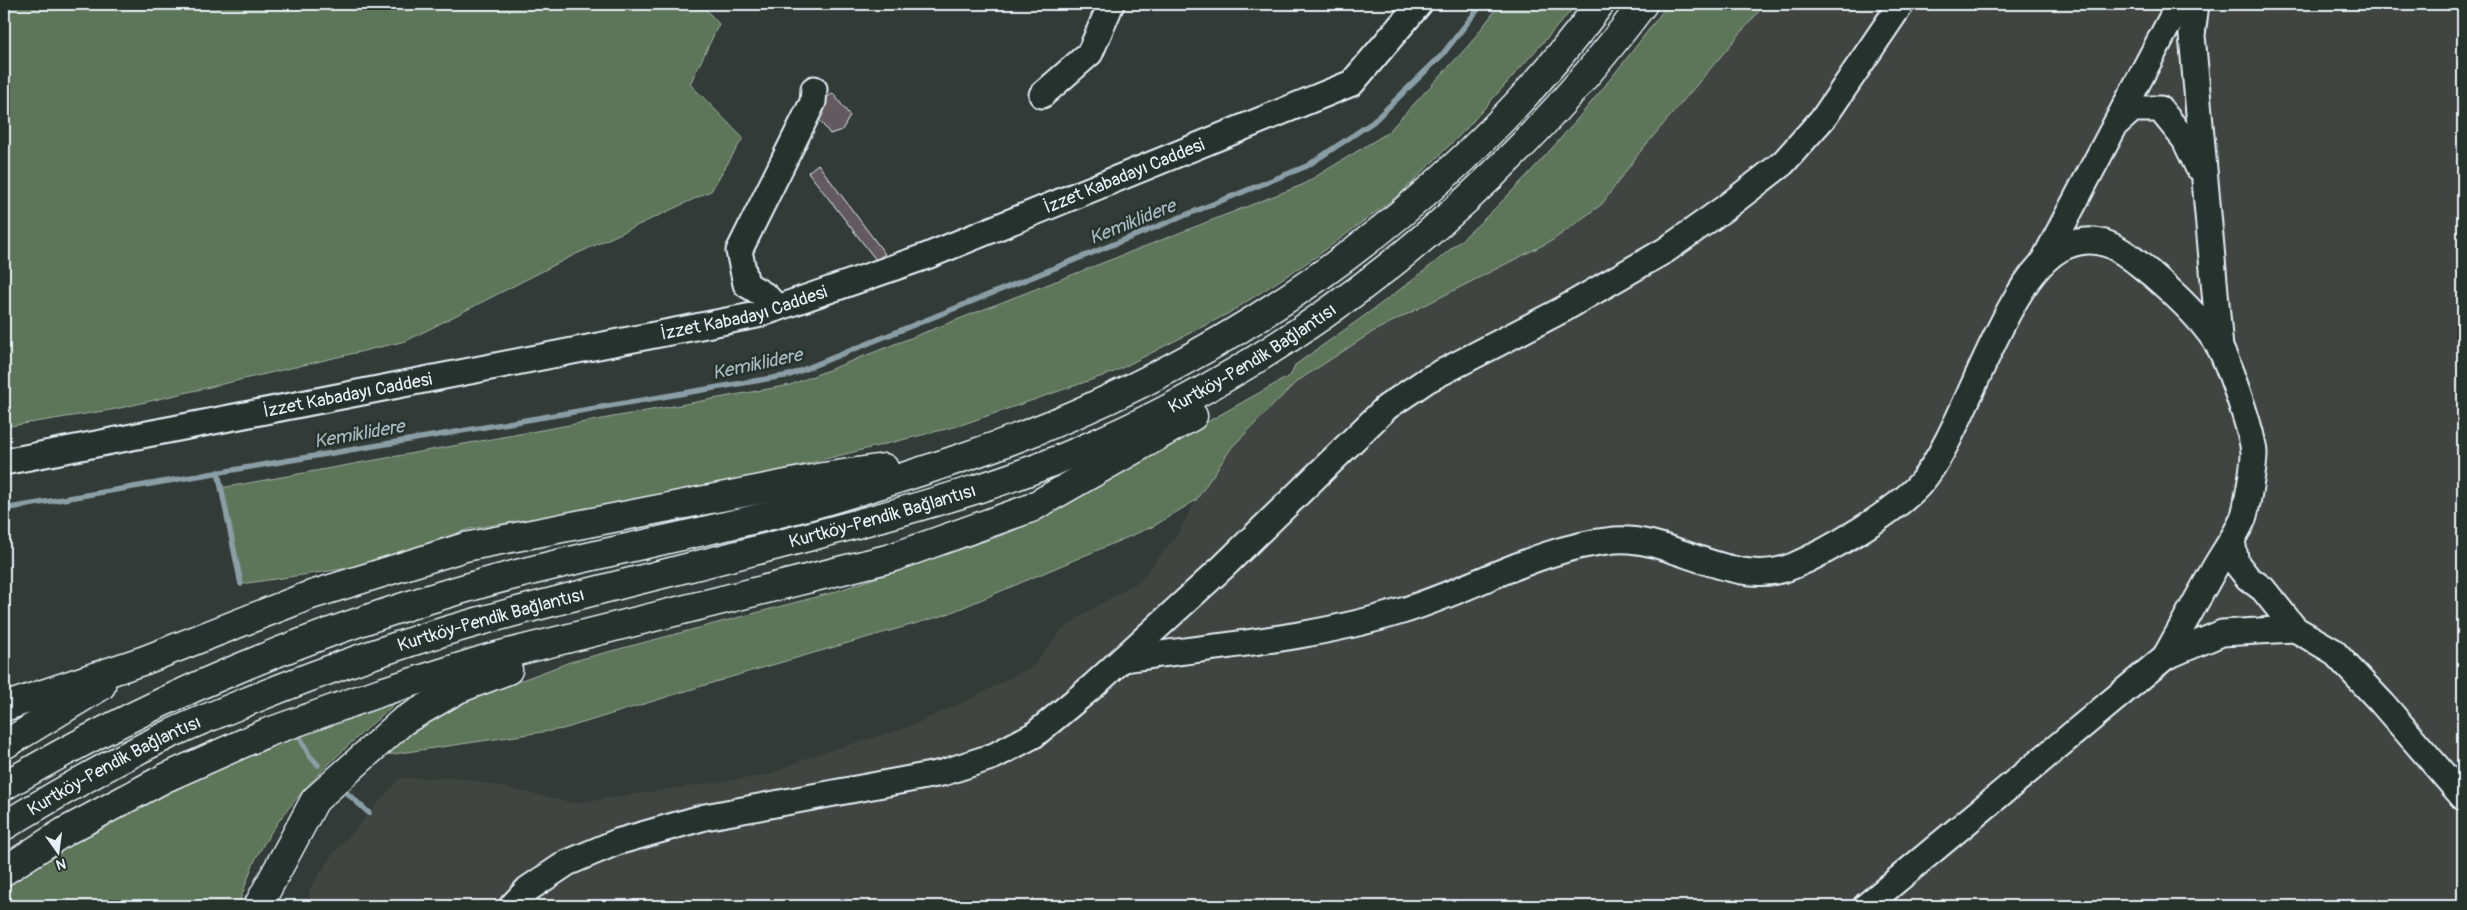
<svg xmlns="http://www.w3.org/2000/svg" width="2467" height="910" font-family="Pangolin,sans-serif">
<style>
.built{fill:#414443}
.green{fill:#5d7458;stroke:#a2b2a8}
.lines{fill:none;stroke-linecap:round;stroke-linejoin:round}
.stream{stroke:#8a9ea6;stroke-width:5.5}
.building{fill:#635a5f;stroke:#e8f1f8}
.minor-casing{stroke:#e8f1f8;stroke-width:29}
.highway-casing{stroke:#e8f1f8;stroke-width:31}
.minor{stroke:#26332d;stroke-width:25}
.highway{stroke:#26332d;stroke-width:28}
.labels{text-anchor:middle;stroke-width:5;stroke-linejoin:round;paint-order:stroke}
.street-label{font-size:18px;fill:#e8f1f8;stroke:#26332d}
.water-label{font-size:19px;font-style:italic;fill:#a9b9c2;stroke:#26332d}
</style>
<rect width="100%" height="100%" fill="#323b37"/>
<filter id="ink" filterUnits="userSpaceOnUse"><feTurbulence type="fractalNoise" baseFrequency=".02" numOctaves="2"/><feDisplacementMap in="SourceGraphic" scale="10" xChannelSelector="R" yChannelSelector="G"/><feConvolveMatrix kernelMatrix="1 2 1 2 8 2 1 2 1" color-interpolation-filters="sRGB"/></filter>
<g filter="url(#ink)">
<!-- built -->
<path class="built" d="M1765 4H2463V906H312L309 890 332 855 400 778H461L574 803 768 775 814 755 906 728 972 698 1033 666 1060 632 1082 615 1139 581 1177 535 1196 500 1232 447 1296 382 1374 331 1602 204 1639 153Z"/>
<!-- green -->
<path class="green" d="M4 4H701L719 24 690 84 743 138 711 191 572 256 406 341 116 409 4 427Z
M1500 4H1577L1465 130 1400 194 1317 256 1229 313 1114 372 958 426 677 496 469 529 356 567 241 584 221 488 790 385 1302 185 1387 133 1469 45Z
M1668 4H1765L1639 153 1602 204 1553 240 1374 331 1296 382 1232 447 1196 500 1154 526 945 615 741 674 563 729 380 756 450 707 570 662 831 593 1009 533 1291 375 1295 365C1358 320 1424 276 1481 222 1550 156 1611 81 1668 4Z
M405 694C352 743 291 791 257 856 249 872 244 890 238 906H4V884L51 854 180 783 288 736Z"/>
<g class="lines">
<!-- stream -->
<path class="stream" d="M218 472 241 584
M4 509 790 375 1307 166 1373 122 1442 55 1482 4
M300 737 309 755 318 765
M348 794 369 813"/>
</g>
<!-- building -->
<path class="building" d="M833 93 850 116 842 130 830 134 811 109Z
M818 164 885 254 876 260 808 172Z"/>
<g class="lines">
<!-- minor casing -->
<g class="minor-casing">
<g id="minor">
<path d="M2196 4 2192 35 2220 348"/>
<path d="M1042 95 1090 53 1111 4"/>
<path d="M2116 124 2133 109H2160L2185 140 2198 167"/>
<path d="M2044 260 2179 4"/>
<path d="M777 308 766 296 746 284 739 251 813 102 814 89"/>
<path id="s1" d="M4 462 757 315 927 256 1352 83 1419 4"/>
<path d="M2232 541 2236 563 2248 578 2263 589 2295 629"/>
<path d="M1123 659C1216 646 1312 639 1402 611 1474 589 1539 547 1615 540 1671 535 1734 591 1793 566 1829 551 1893 513 1919 485 1968 430 2003 273 2066 246 2104 230 2126 254 2154 276 2176 295 2207 325 2221 350 2230 369 2253 433 2254 453 2254 466 2247 507 2243 519 2235 537 2223 553 2214 569 2197 599 2181 628 2165 657"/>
<path d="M512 906 528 889 567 863 617 842 705 817 942 773 994 756 1034 735 1093 686 1224 566 1387 407 1427 380 1562 310 1666 250 1725 208 1783 163 1825 116 1901 4"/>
<path d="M1866 906 2165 657 2222 633 2295 629 2333 651 2382 703 2463 797"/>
</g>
</g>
<!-- highway casing -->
<g class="highway-casing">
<g id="highway">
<path d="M4 707 145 660 308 596 465 547 823 477 884 468"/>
<path d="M4 745 101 686"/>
<path d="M4 786C153 698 313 631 480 584 594 552 711 533 825 501 872 487 918 473 964 457 1211 374 1444 215 1600 4"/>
<path id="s2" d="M4 826C57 794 112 762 168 735 193 723 220 713 246 702 322 671 398 644 477 622 604 587 733 558 860 523 932 503 1005 483 1074 453 1303 356 1494 202 1643 4"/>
<path d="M4 871 64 832 165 778 266 733 381 692 489 658 891 558 1031 508 1193 416"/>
<path d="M258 906 315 800 403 721 458 689 508 670"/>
</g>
</g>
<!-- minor -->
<use href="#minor" class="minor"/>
<!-- highway -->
<use href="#highway" class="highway"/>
</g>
</g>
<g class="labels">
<!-- street labels -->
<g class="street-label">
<text dy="6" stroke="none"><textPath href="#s1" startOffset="1160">İzzet Kabadayı Caddesi</textPath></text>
<text dy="6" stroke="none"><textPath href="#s1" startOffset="755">İzzet Kabadayı Caddesi</textPath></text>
<text dy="6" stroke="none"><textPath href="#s2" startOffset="1340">Kurtköy-Pendik Bağlantısı</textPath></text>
<text dy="6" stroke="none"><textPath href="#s1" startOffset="350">İzzet Kabadayı Caddesi</textPath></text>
<text dy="6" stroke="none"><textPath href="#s2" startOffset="936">Kurtköy-Pendik Bağlantısı</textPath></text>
<text dy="6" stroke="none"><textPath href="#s2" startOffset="531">Kurtköy-Pendik Bağlantısı</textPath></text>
<text dy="6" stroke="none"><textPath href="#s2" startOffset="126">Kurtköy-Pendik Bağlantısı</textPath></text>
</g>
<!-- water labels -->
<g class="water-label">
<text transform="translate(1132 221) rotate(-22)" y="7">Kemiklidere</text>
<text transform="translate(757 363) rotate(-12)" y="7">Kemiklidere</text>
<text transform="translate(359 433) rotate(-10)" y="7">Kemiklidere</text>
</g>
</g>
<!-- margin -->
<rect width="2467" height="910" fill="none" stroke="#26332d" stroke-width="20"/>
<rect x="10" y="10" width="2447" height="890" fill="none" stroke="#e8f1f8" stroke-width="2" filter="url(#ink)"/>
<!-- north arrow -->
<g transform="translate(58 852) rotate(166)" stroke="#26332d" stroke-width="4" paint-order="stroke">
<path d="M0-4L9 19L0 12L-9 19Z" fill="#e8f1f8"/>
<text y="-8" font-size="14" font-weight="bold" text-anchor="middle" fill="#e8f1f8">N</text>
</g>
</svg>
